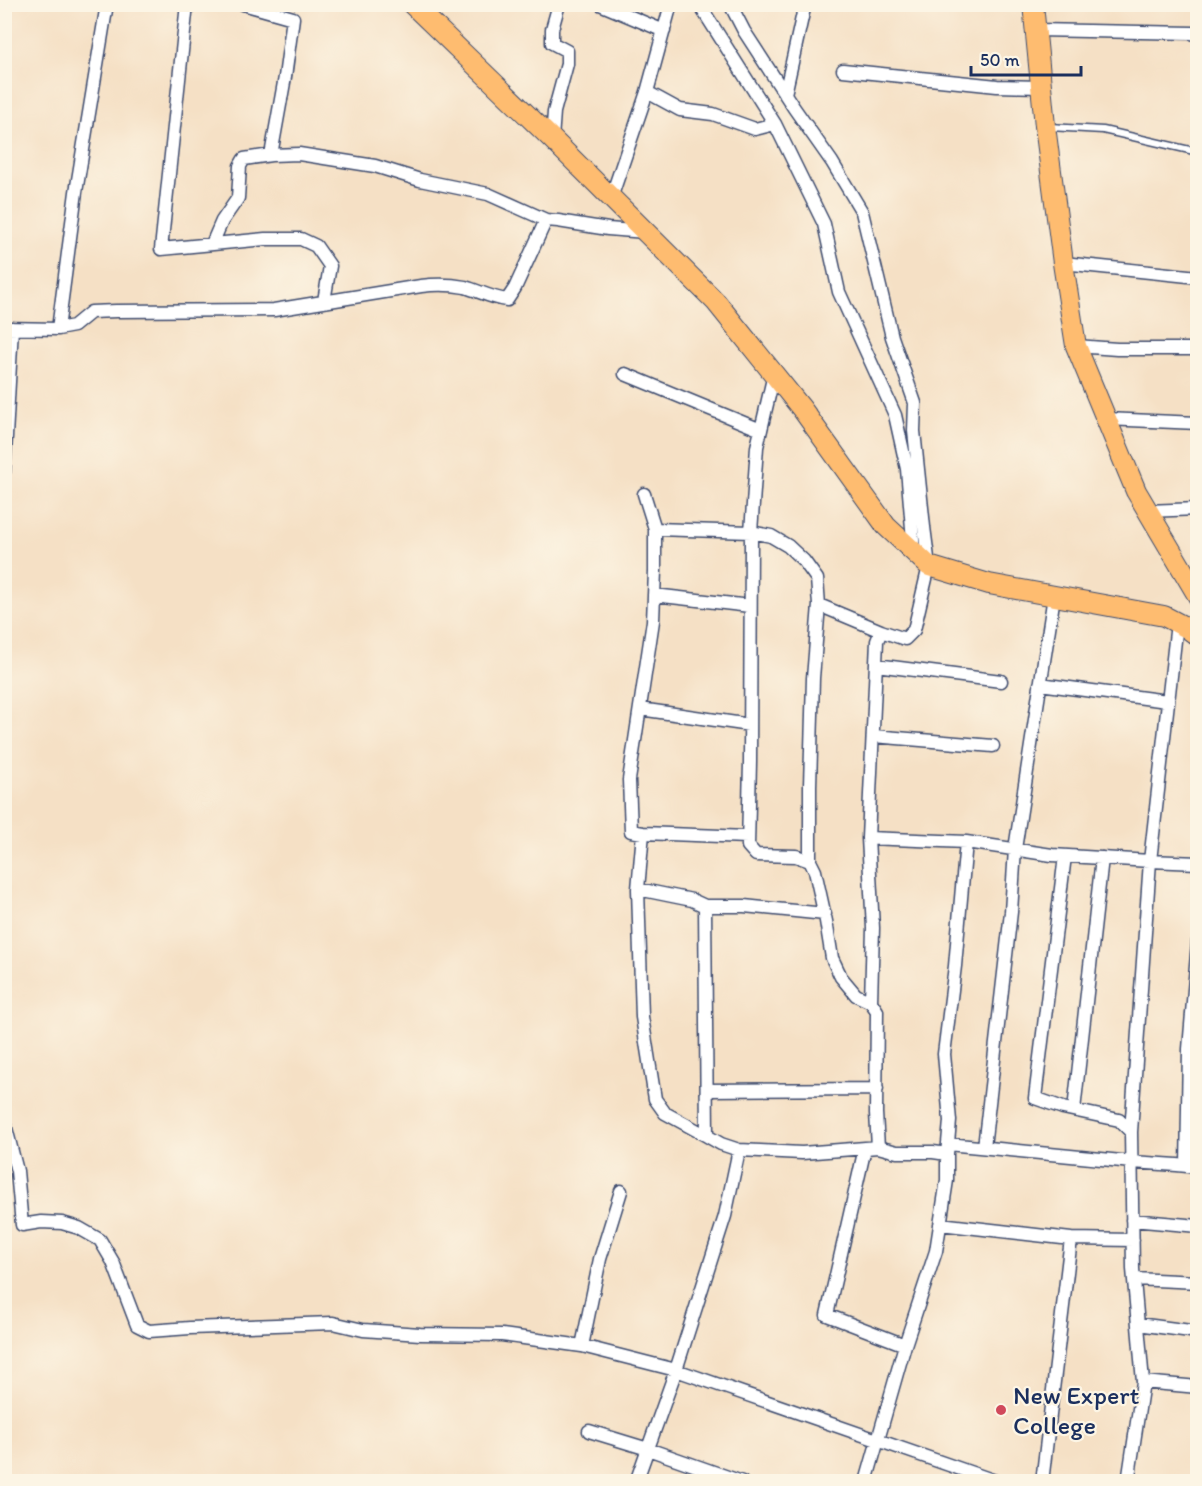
<svg xmlns="http://www.w3.org/2000/svg" width="1202" height="1486" font-family="Itim,sans-serif">
<style>
.lines{fill:none;stroke-linecap:round;stroke-linejoin:round}
.lane-casing{stroke:#3c4a6d;stroke-width:9}
.street-casing{stroke:#3c4a6d;stroke-width:15}
.primary-casing{stroke:#3c4a6d;stroke-width:22}
.lane{stroke:#fff;stroke-width:6}
.street{stroke:#fff;stroke-width:12}
.primary{stroke:#febc70;stroke-width:20}
.poi-dot{fill:#d1495b;stroke:#fcf5e5;stroke-width:2}
.labels{text-anchor:middle;stroke-width:4.5;stroke-linejoin:round;paint-order:stroke}
.poi-label{font-size:26px;fill:#1b2f5e;stroke:#fcf5e5;text-anchor:start}
</style>
<rect width="100%" height="100%" fill="#fcf5e5"/>
<filter id="ink" filterUnits="userSpaceOnUse"><feTurbulence type="fractalNoise" baseFrequency=".0167" numOctaves="2"/><feDisplacementMap in="SourceGraphic" scale="12" xChannelSelector="R" yChannelSelector="G"/><feConvolveMatrix kernelMatrix="1 2 1 2 8 2 1 2 1" color-interpolation-filters="sRGB"/></filter>
<filter id="wash" filterUnits="userSpaceOnUse"><feTurbulence type="fractalNoise" baseFrequency=".008" numOctaves="4" result="noise"/><feDisplacementMap in="SourceGraphic" scale="24" xChannelSelector="R" yChannelSelector="G"/><feGaussianBlur stdDeviation="1.35" result="paint"/><feColorMatrix in="noise" values="0 0 0 0 0 0 0 0 0 0 0 0 0 0 0 0 0 1.4 0 .05"/><feComposite in="paint" operator="in"/></filter>
<g filter="url(#wash)">
<rect width="100%" height="100%" fill="#f5e0c5"/>
</g>
<g filter="url(#ink)">
<g class="lines">
<!-- lane casing -->
<g class="lane-casing">
<path id="lane" d="M1049 127 1103 130 1194 151"/>
</g>
<!-- street casing -->
<g class="street-casing">
<path id="street" d="M187 4 161 249 265 239H301L316 246 330 266 324 301
M243 4 293 18 285 77 271 155
M600 4 664 31
M699 4 775 124 824 224 839 292 895 415 907 469 914 552
M730 4 744 31 794 108 832 162 862 212 892 337 915 403 914 431 924 527 929 566 914 630 905 639 881 631 877 641 868 838 966 842 1052 855 1150 861 1198 863
M1036 30 1193 33 1198 36
M843 70 997 86 1041 87
M647 92 680 110 713 114 755 129 775 124
M785 94 805 4
M552 139 554 112 567 64V51L552 43V29L559 4
M611 198 647 92 671 4
M212 244 222 221 238 198 240 166 244 159 271 155 299 154 375 166 420 180 488 194 546 220
M1063 263 1198 277
M4 328 58 329 74 326 91 312 116 311 274 310 421 286C436 284 449 284 465 287 479 291 491 298 507 300L515 288 546 220 558 221 608 229 645 232
M58 329 76 192 107 4
M1076 346 1117 349H1198
M625 374 761 430
M774 374 757 447 751 532 750 762 748 846 756 855 796 856 810 861 815 871 826 921 832 958 841 977 856 995 871 1002 877 1011 876 1113 878 1147 897 1152H933L947 1154V1180L936 1251 905 1345 866 1482
M1106 419 1198 423
M4 472 12 328
M644 494 655 529V571L653 621 629 780 631 831 643 833 747 837
M1147 511 1198 509
M655 529 751 532 771 536 788 546 804 561 817 579 819 605
M654 595 750 606
M876 665 1001 681
M1040 684 1167 701
M640 709 750 725
M873 736 993 746
M643 833 638 889 642 1017 655 1099 665 1113 707 1136
M868 838 873 928 871 1002
M1065 856 1035 1098 1063 1108 1119 1120 1131 1132 1133 1269 1143 1382 1128 1482
M810 861V786L813 678 819 605 881 631
M638 889 692 900 705 906 707 1136 721 1144 739 1150 802 1153 878 1147
M705 906H744L825 914
M707 1090 877 1089
M1074 1110 1102 858
M4 1127 6 1128 17 1171 22 1225 41 1222 62 1223 79 1228 100 1240 113 1262 137 1325 149 1331 190 1328 333 1323 363 1330 420 1334 502 1335 582 1346 676 1370 725 1216 739 1150
M1131 1132 1150 861 1177 623
M948 1144 1132 1162 1177 1165 1198 1167
M984 1147 1011 912 1015 849 1054 596
M865 1148 827 1315 905 1345
M947 1154 950 1121 944 1054 955 966 966 842
M1187 1166 1189 1049 1198 942
M1132 1220 1198 1226
M940 1224 1071 1239 1042 1482
M1071 1239 1133 1240
M1134 1279 1198 1282
M1138 1324 1198 1332
M582 1346 600 1259 621 1191
M1143 1382 1198 1387
M589 1431 648 1449 742 1482
M636 1482 676 1370 998 1482"/>
</g>
<!-- primary casing -->
<g class="primary-casing">
<path id="primary" d="M412 4 552 139 716 302 802 409 886 526 929 566 989 584 1164 616 1187 628 1198 636
M1033 4 1045 126 1063 263 1076 346 1136 491 1198 596"/>
</g>
<!-- lane -->
<use href="#lane" class="lane"/>
<!-- street -->
<use href="#street" class="street"/>
<!-- primary -->
<use href="#primary" class="primary"/>
</g>
</g>
<!-- markers -->
<circle class="poi-dot" cx="1001" cy="1410" r="6"/>
<g class="labels">
<!-- poi labels -->
<g class="poi-label">
<text x="1013" y="1404">New Expert<tspan x="1013" dy="30">College</tspan></text>
</g>
</g>
<!-- margin -->
<rect width="1202" height="1486" fill="none" stroke="#fcf5e5" stroke-width="24"/>
<!-- scale -->
<path d="M971 66v9h110v-9" fill="none" stroke="#1b2f5e" stroke-width="3"/>
<text x="980" y="66" font-size="18" fill="#1b2f5e" stroke="#fcf5e5" stroke-width="4.5" paint-order="stroke">50 m</text>
</svg>
